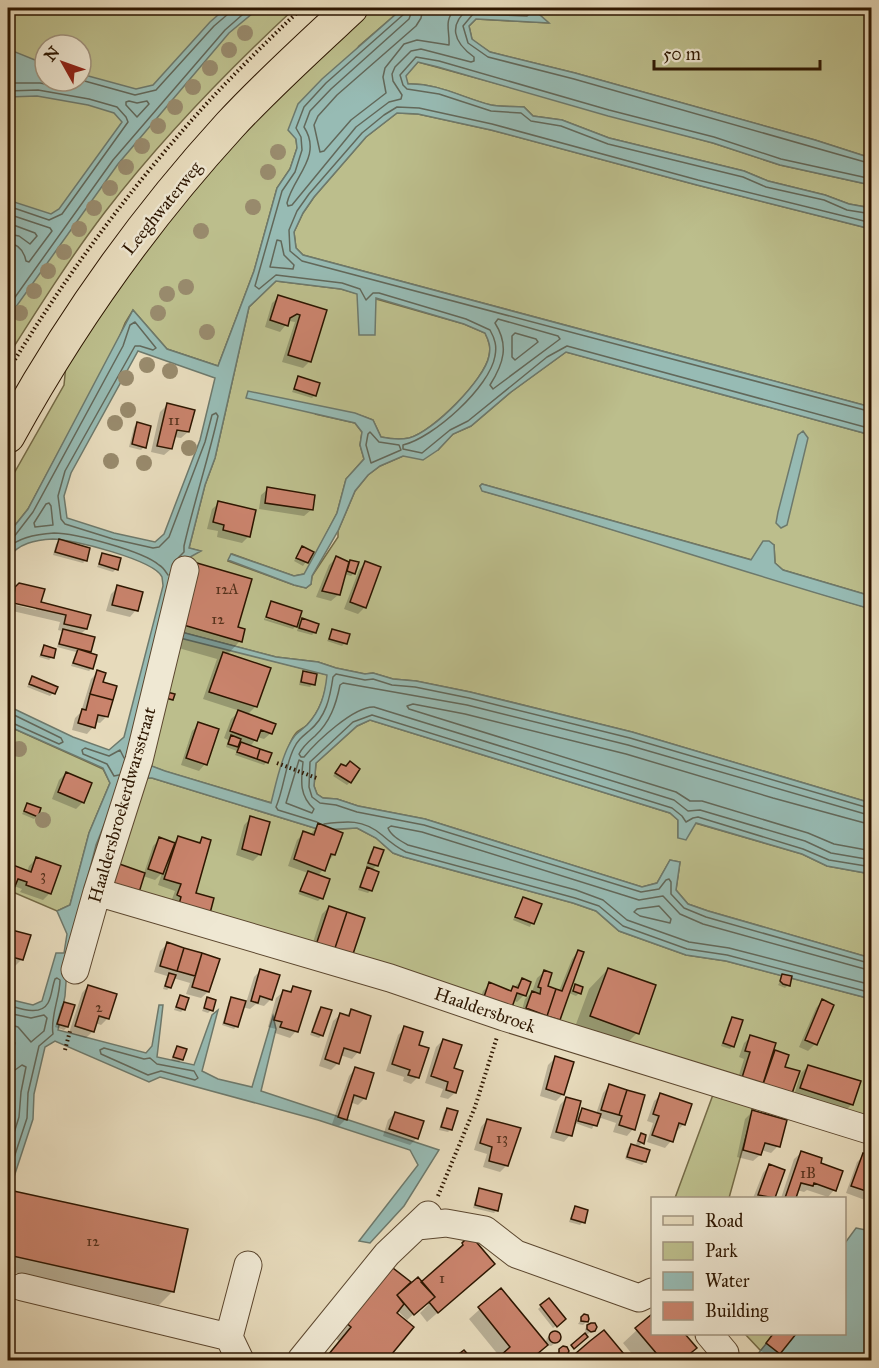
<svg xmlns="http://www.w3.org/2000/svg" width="879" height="1368" font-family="'IM FELL Great Primer',serif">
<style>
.green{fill:#bcbe8c;stroke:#746a46;stroke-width:1.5;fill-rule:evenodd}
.water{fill:#97bbb4;stroke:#6d796c;stroke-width:1.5;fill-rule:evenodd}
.shadow{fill:#0003}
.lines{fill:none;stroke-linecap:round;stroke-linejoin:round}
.shore{stroke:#62685a;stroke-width:1.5}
.building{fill:#c9836c;stroke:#2d1600;stroke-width:1.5}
.minor-casing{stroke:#5c472f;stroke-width:29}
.major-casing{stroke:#2d1600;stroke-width:35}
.path{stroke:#2d1600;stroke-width:4;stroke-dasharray:1.5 3;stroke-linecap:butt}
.minor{stroke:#efe8d3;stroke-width:27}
.major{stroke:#e7dbbc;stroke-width:33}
.tree{fill:#988a6c}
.labels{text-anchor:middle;stroke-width:5;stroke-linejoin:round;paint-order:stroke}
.number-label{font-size:15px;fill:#54311b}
.street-label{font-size:18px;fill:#2d1600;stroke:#efe8d3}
</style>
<rect width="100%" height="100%" fill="#e7dbbc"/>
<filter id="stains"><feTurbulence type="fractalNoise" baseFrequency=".00333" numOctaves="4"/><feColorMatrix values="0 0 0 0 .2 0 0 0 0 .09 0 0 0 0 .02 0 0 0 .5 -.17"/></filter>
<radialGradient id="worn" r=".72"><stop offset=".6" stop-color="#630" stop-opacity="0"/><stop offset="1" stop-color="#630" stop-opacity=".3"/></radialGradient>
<!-- green -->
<path class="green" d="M8 8H295C227 71 162 138 105 212 70 258 39 307 8 356ZM45 45H81V81H45Z
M373 8H403L359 46 296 139 297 148 290 169 277 188 254 271 218 366 167 349 133 310 125 323 117 343 28 509 8 534V484L64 385 66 365 161 229 236 139Z
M532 8H871V158L815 140 575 73 490 52 472 40 469 26 476 19 548 23Z
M418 62 713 143 780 165 871 185V208L849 204 825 195 768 181 744 171 609 138 562 120 533 116 524 107C513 106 501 107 491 105 463 98 438 83 408 84L405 76Z
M397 113 418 114 491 130 697 185 871 229V407L303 255 296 248 294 232 303 213 314 197 366 137Z
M276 281 341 289 464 324 485 333C489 341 491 347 489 356 485 379 433 432 409 438 399 440 391 439 381 437L373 420C348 410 341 410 315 414L355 423 362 432 360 445 364 459 346 479 337 513 307 571 304 574 294 576 232 554 228 561 294 585 306 588 311 584 312 576 338 537V531L355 491 368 475 380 466 403 456 438 450 453 434 471 426 511 392 566 352 871 435V596L783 570 775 563 774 545H761L752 560 482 484 480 486 483 491C613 528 742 570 871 609V803L632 732 470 692 416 681 393 679 373 673 365 674 336 668 318 662 276 657 165 628 183 560 200 551 189 548 205 485 215 458 249 307Z
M164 633 328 675C325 694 321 710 307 725 304 728 299 730 296 733 287 743 275 788 272 803L164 771 141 762Z
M370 720 670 813 678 820V837L695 823 802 854 827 866 871 874V958L708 911 688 904 676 890 680 862 670 860 657 883 642 887 425 819 358 806 337 799 323 798 317 794 314 786 316 763 357 726Z
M8 726 103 769 110 783 89 833 70 905 57 911 8 890Z
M123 778H152L321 830 357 828 376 838 393 853 404 857 573 903 596 911 619 931 686 955 726 961 871 999V1101L866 1118 86 885 96 845Z
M714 1092 755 1104 729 1198H675Z
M745 1334H774L761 1351Z"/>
<!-- water -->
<path class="water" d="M226 8H259L229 33 118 164 8 318V279L12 268V259L8 254V200L51 214 59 209 122 122 114 113 88 105 37 96 8 97V49L45 64V81H81V74L136 89 153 85 210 22Z
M403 8H532L549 23 476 19 469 26 472 39 490 52 575 73 815 140 871 158V185L780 165 713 143 608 116 438 67 418 62 406 76 408 84C438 83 463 98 491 105 501 107 513 106 524 107L533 116 562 120 609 138 744 171 768 181 825 195 849 204 871 208V229L697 185 491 130 418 114 397 113 366 137 314 197 303 213 294 232 296 248 303 255 871 407V435L566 352 511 392 471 426 453 434 438 450 423 460 403 456 380 466 368 475 355 491 338 531 312 576 311 584 306 588 294 585 228 560 231 554 294 576 304 574 337 513 346 479 364 459 360 445 362 432 355 423 246 398 248 391 355 413 373 420 381 437C391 439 399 440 409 438 433 432 485 379 489 356 491 347 489 341 485 333L464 324 376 298 375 335H359L357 294 341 289 276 281 249 307 215 458 205 485 189 548 201 551 183 561 166 628 276 657 318 662 336 668 365 674 373 673 393 679 416 681 470 692 632 732 871 803V874L827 866 802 854 696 823 686 840 678 838V820L670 813 370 720 357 726 316 763 314 786 317 794 323 798 337 799 358 806 425 819 642 887 657 883 670 860 680 862 676 890 688 904 708 911 871 958V999L726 961 686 955 619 931 596 911 573 903 404 857 393 853 376 838 357 828 321 830 152 778H123L96 845 68 955 65 996 58 1030 146 1053 152 1046 159 1005H163L157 1057 194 1065 212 1015 218 1010 202 1071 218 1079 252 1087 273 1016 276 1029 261 1091 439 1150 404 1206 370 1243 359 1241 418 1165 410 1150 318 1120 160 1077 149 1082 55 1041 45 1047 34 1094 33 1119 8 1195V1068L15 1043 8 1036V999L33 1005 42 1001 56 953H64L67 934 57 911 70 905 89 833 110 783 103 768 8 726V706L73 737 109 750 124 737 163 586C163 585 162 577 162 577 155 560 71 539 53 539 35 540 19 543 8 558V534L28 509 133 310 167 349 218 366 254 271 277 188 290 169 297 148 296 139 288 130 298 104 322 79ZM138 351 215 378 200 440 164 534 155 542 114 533 67 518 64 496 71 473ZM164 634 327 675C325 694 321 710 307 725 298 733 295 733 289 745 280 762 276 784 271 803L165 771 141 762Z
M803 431 808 438 787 525 781 528 776 523 778 512 798 435Z
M482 484 751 560 763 541H769L774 545 775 563 783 570 871 596V609C741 572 613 528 482 491L480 486Z
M856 1228 871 1231V1360H753L774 1334H844L845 1243Z"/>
<!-- shadow -->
<path class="shadow" d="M279 297 325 311 310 361 303 368 282 362 295 322 289 321 280 332 265 327 272 303Z
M298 378 315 395 312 398 292 392Z
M167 405 188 432 181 438 174 437 171 449 164 455 151 452 160 412Z
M137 424 144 447 141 450 129 447 134 427Z
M268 489 311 510 304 516 259 509 261 495Z
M219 503 249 536 242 543 217 537 218 531 207 529 212 509Z
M59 541 86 560 83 563 53 555 56 544Z
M300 551 312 553 303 566 294 561Z
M103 555 116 569 113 572 97 567Z
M336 558 349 563 354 573 351 576 344 574 338 595 331 601 316 597 329 565Z
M365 563V607L358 614 344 609 359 570Z
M19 584 39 603 89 616 86 629 80 635 93 638 89 654 92 668 89 671 71 666 76 652 57 647 62 631 58 630 60 622 8 610V603L36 610V607L9 600V595Z
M179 584 236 628 240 641 227 655 269 668 255 707 247 715 271 733 264 739 257 737 250 747 267 762 264 765 235 755 237 751 226 747 228 740 224 738 231 719 240 711 203 699 217 659 161 643Z
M118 587 136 610 130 617 106 611 111 594Z
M264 618 295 627 293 629 264 620Z
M302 620 315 632 312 635 297 631 299 623 296 625Z
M333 631 345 643 342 646 327 641Z
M44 647 52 657 49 660 39 657Z
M98 672 107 716 100 723 95 722 93 727 87 734 72 730 75 718 81 712 91 679Z
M304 673 313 684 310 687 299 685 301 676Z
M32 678 53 693 50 696 27 687Z
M199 724 205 764 199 771 181 765 192 731Z
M338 769 350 782 347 785 333 776Z
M66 773 83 802 76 809 52 799 59 780Z
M28 804 37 816 34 819 22 814Z
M251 818 260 854 253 861 236 855 244 825Z
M318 825 334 854 318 876 321 898 318 901 298 894 308 873 288 866 297 840 304 833 310 835Z
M178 838 198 843 202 839 194 894 208 916 171 902 175 891 158 885 162 873 155 880 143 876 153 846 160 839 172 844Z
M374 848 377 865 371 871V890L368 893 358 890 364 872 369 867 366 866 371 851Z
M36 859 50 893 43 900 20 892 22 889 14 886 8 895V865L27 872 29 866Z
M523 899 540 905 530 927 513 920Z
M329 907 363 919 309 955 322 914Z
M8 930 29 936 22 959 15 966 8 964Z
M167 944 218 960 208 992 201 998 186 994 190 983 173 978 170 987 167 990 163 989 167 976 154 972 160 951Z
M578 952 559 1019 552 1026 521 1014 525 999 532 992 537 978 544 972 546 987 559 991 572 959Z
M608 969 637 1033 618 1052 572 1035 589 989Z
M260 971 271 999 264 1006 256 1004 250 1009 242 1007 237 1026 234 1029 222 1025 229 1001 232 998 246 1003 254 977Z
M783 976 788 985 785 988 778 985Z
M522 980 524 995 517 1002 512 1000 476 1010 483 991 490 984 509 992Z
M88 986 108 1018 101 1025 95 1023 93 1031 86 1038 69 1033 82 993Z
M576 986 579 993 576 996 569 993Z
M293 987 296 1031 290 1038 275 1033 276 1029 268 1027 276 998 283 992 288 993Z
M180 996 184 1009 181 1012 174 1010Z
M208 998 211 1010 208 1013 202 1011Z
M822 1001 815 1044 808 1051 799 1047 816 1008Z
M64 1003 67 1027 64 1030 55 1027 61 1006Z
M321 1008 322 1035 319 1038 310 1035 318 1011Z
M351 1011 358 1052 352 1059 340 1055 338 1063 331 1070 319 1066 333 1021 340 1015 346 1016Z
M732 1019 733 1046 730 1049 721 1046 729 1022Z
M405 1028 417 1046 418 1077 411 1084 403 1081 404 1077 386 1071 398 1035Z
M751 1037 769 1058 775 1052 783 1068 789 1098 734 1091 744 1059 739 1057 744 1043Z
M443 1040 455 1093 448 1099 440 1097 443 1089 425 1083 436 1047Z
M177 1048 182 1059 179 1062 171 1060Z
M555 1058 563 1094 556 1101 540 1096 548 1065Z
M808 1066 852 1104 845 1111 794 1095 801 1073Z
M355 1069 365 1098 358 1105 350 1102 346 1119 339 1126 332 1124 349 1076Z
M609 1086 633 1129 627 1136 613 1132 616 1123 598 1117 592 1129 575 1123 570 1135 564 1142 550 1138 560 1105 566 1098 576 1116 582 1110 596 1114 603 1093Z
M661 1095 684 1124 677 1131 675 1130 671 1141 665 1148 647 1142 653 1123 647 1121 654 1101Z
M447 1109 451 1129 448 1132 439 1130 444 1112Z
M752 1112 778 1146 771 1153 761 1150 760 1155 753 1161 737 1157 745 1119Z
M395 1113 417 1138 410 1145 383 1136 388 1120Z
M487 1120 507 1165 500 1172 483 1167 487 1154 474 1150 481 1127Z
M641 1134 642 1143 638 1147 645 1162 642 1165 625 1159 628 1148 631 1145 635 1146Z
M801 1153 819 1164 834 1190 828 1197 807 1190 804 1192 797 1190 794 1198H781L794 1159Z
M864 1155 868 1180 872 1182V1194L865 1200 846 1193 857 1162Z
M769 1166 783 1171 773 1198H753L763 1173Z
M480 1190 497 1210 494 1213 473 1208 477 1193Z
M10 1191 173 1291 159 1305 8 1271V1193Z
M872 1205V1224L867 1223Z
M576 1207 583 1222 580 1225 569 1222 573 1210Z
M463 1244 482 1274 427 1322 420 1313 428 1305 426 1303 407 1320 397 1310 395 1313 412 1327 385 1360H323L339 1341 330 1334 404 1288 405 1289 421 1284Z
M501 1290 545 1344 547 1338 554 1332 558 1334 560 1337 558 1341 551 1346 547 1345 530 1360H497L500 1357 469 1319Z
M548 1300 561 1322 553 1328 538 1309Z
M652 1316V1334H683L695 1348 683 1360H637L623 1343Z
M582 1318 586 1322 583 1325 578 1324Z
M588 1326 594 1330 586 1335 585 1329Z
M604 1332 628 1360H570Z
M773 1334H794L773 1360 760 1350Z
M563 1347 566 1354 559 1358 557 1353Z"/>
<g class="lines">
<!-- shore -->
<path class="shore" d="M406 8 404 14 326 83 304 107 296 128 301 137 302 150 295 172 282 191 255 286 259 289 276 275 342 283 360 289 366 300 373 293H379L466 319 490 330C495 339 497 346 495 356 490 387 433 438 403 445V449L422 453 450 430 468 421 547 357 567 346 872 429
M413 8 409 19 331 89 310 111 304 127C323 156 293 177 287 203L288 206 292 205 356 127 389 102 401 99 402 95 393 81 392 74 395 67 411 51 421 49 471 62 474 61V57C453 42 448 25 469 8
M423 8 421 18 416 26 337 95 318 116 314 125 320 152 324 151 351 120 386 93 383 77 385 68 404 44 417 40 449 45C450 30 443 21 456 8
M529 8V14L527 16 473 14 463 26 468 43 488 57 574 79 872 164
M81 80 135 95 156 90 214 26 228 14 229 8
M8 83H40L71 89 74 86 70 81
M8 91 38 90 89 99 117 107 126 117 128 122 62 214 49 220 8 206
M129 101 137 103 147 101 149 104 137 117 126 105V102Z
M872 179 781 159 714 137 609 110 439 61 416 57 400 75 403 85 407 89 439 94 491 111 521 113 531 121 561 126 608 144 743 177 766 187 824 200 847 210 872 214
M8 214 50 228 52 231 29 262 26 261C24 251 19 244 8 243
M8 223 35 233 37 236 30 244 19 236 8 234
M872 223 698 180 492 124 419 108 397 107 384 115 362 133 309 194 297 211 289 230 290 251 302 261 872 412
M277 240 281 241 284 255 294 265 293 269 270 267Z
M8 307 113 160 225 30 250 8
M498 319 558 336 560 339 493 389 490 385C504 363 509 345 495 323Z
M515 333 536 339 538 342 515 360 512 357V336Z
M370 432 379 442 399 445 401 450 371 463 366 445 368 434Z
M49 503 51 506 53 525 35 527 34 523 46 504Z
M8 537 13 538 33 512 123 346 130 325 135 322 156 348 153 350 140 346H135L65 471 58 496 61 519 65 524 113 539 153 548 159 547 169 537 205 442 212 415 216 413 218 416C208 460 194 502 184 546V552L179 557
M8 548C19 537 37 534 54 533 75 533 143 551 159 565 163 567 166 572 168 575
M8 712 61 738 63 742 59 744 8 721
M299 760 303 762C301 781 299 795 314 809L312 813 286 803Z
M119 775 114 776 107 764 83 754 82 750 85 748 109 756 120 750 124 758
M872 816 628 745 467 705 343 683 340 685C336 705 330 722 315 736 308 742 303 746 299 754L301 757H304C316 742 354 706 374 707L674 800 688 811 700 810 805 841 831 853 872 860
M317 822 278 810 276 807C284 788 285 766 294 748 298 740 302 737 309 731 326 717 330 698 333 677L336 674 365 680 373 679 392 685 415 687 469 698 630 738 872 809
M324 824C347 821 363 819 382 835 390 842 396 847 406 852L575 898 599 906 623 926 687 949 727 955 872 993
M872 825 773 798 626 754 465 714 413 704 407 706 409 709 676 792 690 801H702L808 833 834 844 872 851
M872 867 829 860 803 849 698 817 693 818 686 822 682 816 672 808 372 715 353 722 310 762 309 787 312 797 320 803 336 805 357 812 424 825 641 892 659 889 666 880 669 879 671 882V894L684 908 706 917 872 964
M659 906 671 919 670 923 640 916 634 912 637 909Z
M872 971 703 924 680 914 663 896 639 900 422 832 391 826 388 828C391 836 401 841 408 845L576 890 603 900 627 920 689 942 729 948 872 985
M8 1005C19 1008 40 1017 48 1003 52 996 52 987 55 979L57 978 60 980C60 997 50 1017 53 1034L39 1046 28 1093 27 1118 8 1176
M8 1013 31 1018 44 1015 47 1018 44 1031 31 1042 18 1027 8 1024
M104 1048 144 1059 150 1058 157 1064 194 1071 198 1078 195 1080 161 1071 148 1075 101 1054 100 1050Z
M8 1071 15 1070 22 1065 26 1067 21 1092 19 1117 8 1152"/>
</g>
<!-- building -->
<path class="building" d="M278 295 327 310 311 362 288 355 300 315 297 314 290 318 288 326 270 320Z
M298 376 320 383 316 396 294 389Z
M167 403 195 410 189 432 177 430 172 449 157 446Z
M137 422 151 426 146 448 132 444Z
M267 487 315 495 313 510 265 503Z
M218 501 256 510 250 537 223 530 224 525 213 522Z
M59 539 90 548 87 561 55 552Z
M302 546 314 552 308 563 296 558Z
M102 553 121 558 118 570 99 564Z
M336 556 349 562 340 595 322 591Z
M350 560 359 562 355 574 347 571Z
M365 561 381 567 366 608 350 602Z
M197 563 252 579 238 627 245 629 242 642 180 624Z
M19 583 45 589 41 602 91 615 87 629 64 624 66 615 13 603 15 587Z
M117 585 143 592 138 611 112 605Z
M271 601 302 611 297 627 266 617Z
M302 618 319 624 316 633 299 628Z
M63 629 95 637 91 652 59 644Z
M332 629 350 634 347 644 329 639Z
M44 645 56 649 54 658 41 655Z
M78 649 97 655 93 669 73 663Z
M223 652 271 668 257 707 209 692Z
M97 670 106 673 103 682 117 686 113 700 90 694Z
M303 671 317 674 315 685 301 682Z
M32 676 58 687 55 694 29 684Z
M8 677 14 680 8 695Z
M163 691 175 694 173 700 162 697Z
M90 694 113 700 108 717 98 715 95 728 78 723 82 709 86 710Z
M238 710 276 724 272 734 261 730 257 741 230 731Z
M198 722 219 729 207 765 186 758Z
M231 735 241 739 238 747 228 744Z
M241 742 260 749 257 759 237 752Z
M260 749 272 753 268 763 257 759Z
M350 761 360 769 351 783 335 773 341 764 346 766Z
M66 772 92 783 84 803 58 792Z
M27 803 41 808 38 817 24 811Z
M250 816 270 822 261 855 242 849Z
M318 823 343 833 335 855 331 854 325 871 294 859 303 831 314 835Z
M178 836 200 843 202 837 211 840 196 893 214 898 209 917 178 908 181 897 177 895 181 884 164 879Z
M159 837 175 843 163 874 148 869Z
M374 847 384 850 378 866 368 863Z
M36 857 61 866 51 894 26 885 27 882 18 879 13 891 8 889V863L31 872Z
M111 861 145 873 137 899 103 887Z
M367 867 379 872 372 891 360 887Z
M308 871 330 879 323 899 300 891Z
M523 897 542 904 534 924 515 917Z
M329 906 347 912 333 954 315 948Z
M347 912 365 918 351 960 333 954Z
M8 929 31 935 23 960 8 956Z
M167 942 184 948 177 971 160 966Z
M184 948 202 953 195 976 177 971Z
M578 950 584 952 560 1020 547 1016 556 989 562 991Z
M202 953 220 959 209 992 192 987Z
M608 968 656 985 639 1034 590 1016Z
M260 969 280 975 272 1000 260 996 258 1003 251 1001Z
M544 970 552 973 548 986 556 989 547 1016 526 1008 532 991 540 994 541 988 538 987Z
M169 973 176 975 171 988 165 986Z
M782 974 792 976 790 986 783 984 780 981Z
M522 978 531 982 526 996 517 993 510 1013 482 1003 489 982 511 991 513 986 518 988Z
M575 984 583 987 581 994 573 991Z
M88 985 117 994 109 1019 99 1016 94 1032 75 1026Z
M293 986 311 991 298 1032 280 1027 282 1022 274 1020 283 990 291 992Z
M180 995 189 998 185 1010 176 1007Z
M207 997 216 1000 213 1011 204 1008Z
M231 997 246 1001 238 1027 224 1023Z
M822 999 834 1005 817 1045 805 1040Z
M64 1002 75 1005 68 1027 57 1024Z
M321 1007 332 1010 323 1036 312 1032Z
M351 1009 371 1016 360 1053 344 1048 339 1064 325 1059 340 1013 349 1016Z
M732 1017 743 1020 734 1047 723 1043Z
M404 1026 423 1032 419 1045 429 1048 419 1078 408 1075 410 1070 392 1064Z
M750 1035 776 1043 761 1090 740 1084 750 1052 745 1051Z
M443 1039 462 1045 454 1068 463 1071 456 1093 446 1090 448 1082 431 1076Z
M177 1046 187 1049 183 1060 173 1057Z
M775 1050 789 1055 785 1067 800 1071 790 1099 761 1090Z
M555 1056 574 1062 564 1095 546 1089Z
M808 1065 861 1081 853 1105 800 1088Z
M355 1067 374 1073 366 1099 354 1095 347 1120 338 1117Z
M609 1084 627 1090 619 1115 601 1110Z
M627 1090 645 1095 635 1130 619 1125 622 1116 619 1115Z
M660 1093 692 1104 685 1125 679 1123 673 1142 652 1135 659 1116 653 1114Z
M566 1097 581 1101 572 1136 556 1132Z
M447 1108 458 1111 452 1130 441 1127Z
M582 1108 601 1114 597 1126 578 1121Z
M752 1110 787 1120 780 1147 765 1143 761 1155 743 1150Z
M395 1112 424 1121 418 1139 389 1129Z
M487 1119 521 1128 508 1166 489 1161 492 1147 480 1143Z
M641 1133 646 1135 644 1144 638 1141Z
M631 1144 650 1150 646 1162 627 1157Z
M801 1151 822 1158 821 1163 843 1171 836 1191 814 1183 813 1186 801 1183 796 1198H785Z
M863 1153 872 1156V1174L869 1180H872V1193L851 1186Z
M769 1164 785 1170 775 1198 758 1195Z
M479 1188 502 1194 498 1211 475 1205Z
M9 1190 188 1229 174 1292 8 1255Z
M575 1206 588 1210 585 1223 571 1219Z
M469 1236 472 1237 495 1264 438 1313 429 1302 435 1297 421 1282 463 1245 462 1243Z
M389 1265 411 1282 397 1295 404 1304 397 1313 414 1327 387 1360H324L351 1327 343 1320Z
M418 1277 435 1297 414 1315 397 1295Z
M501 1288 548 1345 530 1360H503L500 1356 510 1347 478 1307Z
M549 1298 566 1319 557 1327 540 1305Z
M584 1314 588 1315 589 1319 588 1322 581 1321V1317Z
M652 1314V1334H685L697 1348 682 1360H662L635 1328Z
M591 1323H595L597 1327 595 1331 591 1332 587 1329V1325Z
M604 1330 629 1360H568L590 1341Z
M549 1337a6 6 0 1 1 12 0a6 6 0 1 1-12 0Z
M585 1333 588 1337 574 1349 571 1345Z
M773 1334H796L780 1354 766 1343Z
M563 1346 567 1347 569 1351 567 1355 563 1356 559 1353V1349Z
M464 1350 473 1360H451Z"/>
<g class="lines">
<!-- minor casing -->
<g class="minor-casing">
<path id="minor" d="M97 892 390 978 504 1017 872 1131
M75 970 97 892 139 760 185 570
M417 1226 446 1223 485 1230 516 1254 639 1298 652 1292
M22 1287 229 1337 240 1360
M709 1334 725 1353
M229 1337 248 1265
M301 1360 387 1254 428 1215"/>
</g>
<!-- major casing -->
<g class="major-casing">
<path id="major" d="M8 436C69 325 144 219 230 125 268 84 310 46 351 8"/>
</g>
<!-- path -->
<path class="path" d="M8 371C66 275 133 184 209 101 239 69 270 38 302 8
M277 763 319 779
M65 1050 70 1031
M438 1196 475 1107 497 1037"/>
<!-- minor -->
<use href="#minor" class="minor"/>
<!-- major -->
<use href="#major" class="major"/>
</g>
<!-- trees -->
<g class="tree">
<circle cx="245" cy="33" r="8"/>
<circle cx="229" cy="50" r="8"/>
<circle cx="210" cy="68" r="8"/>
<circle cx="193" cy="87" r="8"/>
<circle cx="175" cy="107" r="8"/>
<circle cx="158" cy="126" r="8"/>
<circle cx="142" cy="146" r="8"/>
<circle cx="278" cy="152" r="8"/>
<circle cx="126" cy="167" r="8"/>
<circle cx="268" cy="172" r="8"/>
<circle cx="110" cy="188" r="8"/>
<circle cx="253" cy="207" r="8"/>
<circle cx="94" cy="208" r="8"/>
<circle cx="79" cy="229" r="8"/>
<circle cx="201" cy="231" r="8"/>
<circle cx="64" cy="252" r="8"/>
<circle cx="48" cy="271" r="8"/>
<circle cx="186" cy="287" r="8"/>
<circle cx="34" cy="291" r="8"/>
<circle cx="167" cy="294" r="8"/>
<circle cx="20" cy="313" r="8"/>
<circle cx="158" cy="313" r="8"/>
<circle cx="207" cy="332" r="8"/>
<circle cx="147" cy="365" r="8"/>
<circle cx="170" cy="371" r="8"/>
<circle cx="126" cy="378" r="8"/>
<circle cx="128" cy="410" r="8"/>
<circle cx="115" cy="423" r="8"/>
<circle cx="189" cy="448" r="8"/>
<circle cx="111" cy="461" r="8"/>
<circle cx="144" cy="463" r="8"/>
<circle cx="19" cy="749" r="8"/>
<circle cx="43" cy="820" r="8"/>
</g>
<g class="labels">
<!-- number labels -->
<g class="number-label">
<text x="174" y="425">11</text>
<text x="227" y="594">12A</text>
<text x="218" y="624">12</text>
<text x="43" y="880">3</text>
<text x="99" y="1012">2</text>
<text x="502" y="1143">13</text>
<text x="808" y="1178">1B</text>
<text x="93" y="1246">12</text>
<text x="442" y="1283">1</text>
</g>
<!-- street labels -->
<g class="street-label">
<text transform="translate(162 208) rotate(-51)" y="6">Leeghwaterweg</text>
<text transform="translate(122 805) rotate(-74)" y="6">Haaldersbroekerdwarsstraat</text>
<text transform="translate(485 1010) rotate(19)" y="6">Haaldersbroek</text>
</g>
</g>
<!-- margin -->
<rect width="879" height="1368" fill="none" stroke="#e7dbbc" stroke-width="30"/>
<rect x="9" y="9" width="861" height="1350" fill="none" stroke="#2d1600" stroke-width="3"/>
<rect x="15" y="15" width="849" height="1338" fill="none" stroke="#2d1600" stroke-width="1.5"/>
<!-- legend -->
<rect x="651" y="1197" width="195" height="138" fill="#efe8d3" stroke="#a1947f" stroke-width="1.5"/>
<rect x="663" y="1216" width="30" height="9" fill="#e7dbbc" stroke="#a1947f" stroke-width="1.5"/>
<text x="705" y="1227" font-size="18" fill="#2d1600">Road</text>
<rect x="663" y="1242" width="30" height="18" fill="#bcbe8c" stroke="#a1947f" stroke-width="1.5"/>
<text x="705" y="1257" font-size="18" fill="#2d1600">Park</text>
<rect x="663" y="1272" width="30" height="18" fill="#97bbb4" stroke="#a1947f" stroke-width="1.5"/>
<text x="705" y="1287" font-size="18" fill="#2d1600">Water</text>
<rect x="663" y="1302" width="30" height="18" fill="#c9836c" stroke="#a1947f" stroke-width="1.5"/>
<text x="705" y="1317" font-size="18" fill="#2d1600">Building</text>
<!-- north arrow -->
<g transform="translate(63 63) rotate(310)"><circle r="28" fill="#efe8d3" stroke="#a1947f" stroke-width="1.5"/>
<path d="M0-4.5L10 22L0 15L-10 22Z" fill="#8f2418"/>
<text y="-9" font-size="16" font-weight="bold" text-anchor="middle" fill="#2d1600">N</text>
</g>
<!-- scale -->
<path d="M654 60v9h166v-9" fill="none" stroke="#2d1600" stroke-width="3"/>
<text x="663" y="60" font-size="18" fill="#2d1600" stroke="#efe8d3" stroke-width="4.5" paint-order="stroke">50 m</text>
<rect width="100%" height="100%" filter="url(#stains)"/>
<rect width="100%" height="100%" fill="url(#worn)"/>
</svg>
